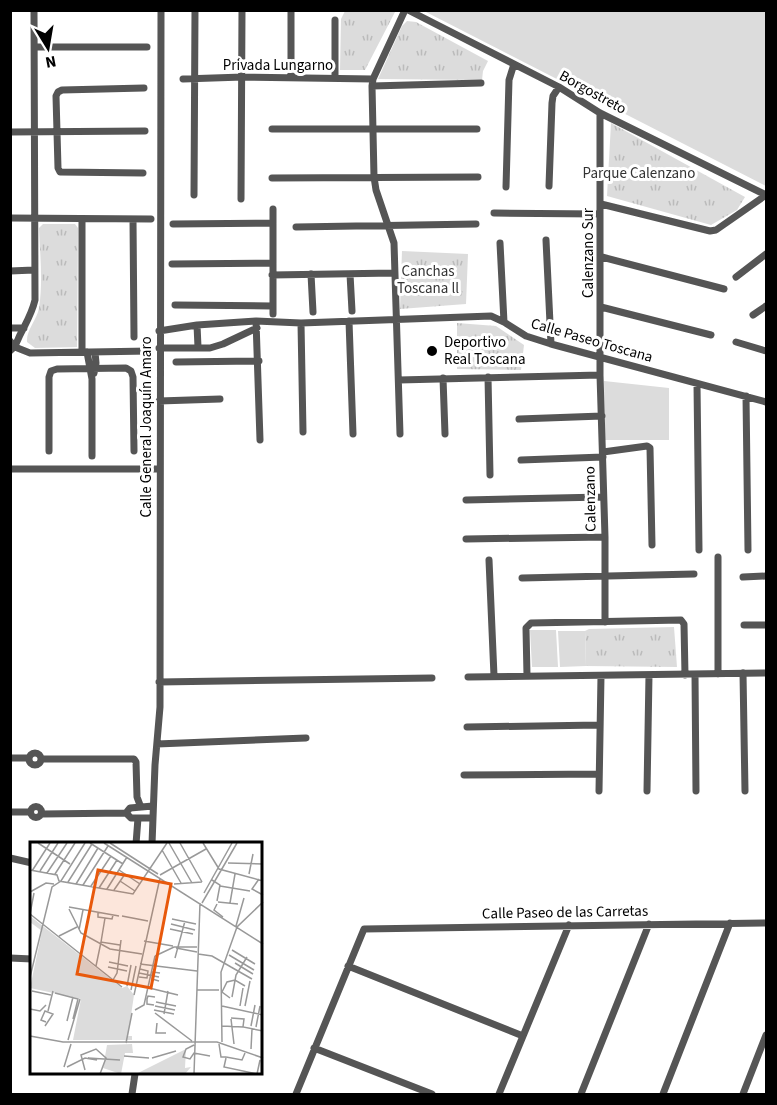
<svg xmlns="http://www.w3.org/2000/svg" width="777" height="1105" font-family="'Source Sans 3',sans-serif">
<style>
.grass{fill:#dcdcdc}
.park{fill:url(#park-tufts)}
.lines{fill:none;stroke-linecap:round;stroke-linejoin:round}
.minor{stroke:#555;stroke-width:7}
.poi-dot{fill:#000;stroke:#fff;stroke-width:2}
.labels{text-anchor:middle;stroke-width:6;stroke-linejoin:round;paint-order:stroke}
.street-label{font-size:15px;fill:#000;stroke:#fff}
.park-label{font-size:15px;fill:#333;stroke:#fff}
.poi-label{font-size:15px;fill:#000;stroke:#fff;text-anchor:start}
.inset-road{fill:none;stroke:#999;stroke-width:1.5}
.view{fill:#e8590c;fill-opacity:0.15;stroke:#e8590c;stroke-width:3}
.inset-edge{fill:none;stroke:#000;stroke-width:3}
</style>
<defs>
<pattern id="park-tufts" width="24" height="20" patternUnits="userSpaceOnUse" patternTransform="scale(1.5)"><rect width="24" height="20" fill="#dcdcdc"/><path d="M3 7l-1-3M5 7V3M7 7l1-3M15 17l-1-3M17 17v-4M19 17l1-3" fill="none" stroke="#bbb"/></pattern>
</defs>
<rect width="100%" height="100%" fill="#fff"/>
<!-- grass -->
<path class="grass" d="M424 11H766V186Z
M604 381 669 388V440H605Z
M530 630H556L558 667H532Z
M558 631H585L586 666 560 667Z"/>
<!-- park -->
<path class="park" d="M391 10 395 12 365 70H340L341 19 345 11Z
M407 21 416 22 488 61 483 71 482 80 378 79 402 26Z
M611 123 745 197 737 210 711 225 607 196Z
M43 224H75L78 228 77 347 35 348 27 342C26 330 37 320 39 308 43 282 40 254 39 228Z
M402 251 468 254 466 304 400 309Z
M457 323 496 326 524 345 521 370 457 369Z
M674 627 677 667 586 666 585 631 589 629Z"/>
<g class="lines">
<!-- minor -->
<path class="minor" d="M408 10 559 87 600 113 766 195
M335 20V78
M35 47H147
M291 78V10
M183 79 243 77 373 79
M372 86 481 83
M272 129H477
M10 132 145 131
M143 173 60 172 58 168 56 96 58 92 62 90 144 88
M272 178 478 177
M549 186 552 103 553 96 559 87
M506 187 509 80 514 64
M194 195 195 10
M241 199 242 10
M601 204 710 231 716 230 766 195
M273 209V314
M494 213 600 214
M10 218 151 219
M133 219 134 337
M173 224 273 223
M296 227 476 224
M546 240 551 344
M500 243 504 322
M602 257 724 289
M172 264 273 263
M10 271 34 270
M311 274 313 312
M350 274 352 311
M272 275 394 273
M736 277 766 254
M175 305 272 306
M601 307 711 335
M753 315 766 306
M256 321 260 440
M349 321 353 434
M301 323 303 432
M197 325 198 347
M10 328H24
M159 331 197 325 256 321 301 323 491 316 504 322 526 336 551 344 766 402
M10 341 15 347 30 353 150 351
M736 342 766 351
M159 348H210L223 344 257 328
M10 351C17 346 17 340 21 333 27 321 32 313 35 300L34 10
M82 352V219
M87 352 92 379V456
M176 362 259 361
M94 373 96 363 95 352
M600 375 605 537V622
M488 377 490 475
M443 378 445 434
M399 380 600 375V113
M697 384 699 550
M746 396 748 550
M159 401 220 399
M519 419 602 416
M400 434 394 243 376 190 374 177 372 86 373 79 405 10
M49 451V377L51 371 57 369 126 368 131 371 133 377 134 451
M603 452 647 446 650 448 652 545
M521 460 603 457
M10 469H160
M466 500 603 497
M466 539 605 537
M718 557V674
M489 560 494 676
M743 577 766 576
M522 578 694 574
M744 625H766
M743 673 745 791
M695 674 696 791
M527 676 526 628 531 623 681 620 684 624 685 675
M468 677 766 673
M159 682 432 678
M467 727 599 725
M157 744 306 738
M29 759a6 6 0 1 1 12 0a6 6 0 1 1-12 0Z
M10 758H28
M41 759H134L136 762 137 797 140 805
M464 775 599 774
M599 791 601 676
M647 791 649 675
M30.5 812a5.5 5.5 0 1 1 11 0a5.5 5.5 0 1 1-11 0Z
M10 812H30
M126 813 131 818H152
M42 814 126 813 130 808 153 806
M136 844 138 818
M152 844 155 765 160 707 161 10
M10 858 32 863
M10 958 32 959
M348 966 523 1036
M314 1048 432 1094
M132 1094 135 1074
M296 1094 364 929 766 923
M499 1094 569 925
M581 1094 649 924
M663 1094 730 923
M743 1094 766 1035"/>
</g>
<!-- markers -->
<circle class="poi-dot" cx="432" cy="351" r="6"/>
<g class="labels">
<!-- street labels -->
<g class="street-label">
<text x="278" y="70">Privada Lungarno</text>
<text transform="translate(593 92) rotate(29)" y="5">Borgostreto</text>
<text transform="translate(588 253) rotate(-90)" y="5">Calenzano Sur</text>
<text transform="translate(592 340) rotate(16)" y="5">Calle Paseo Toscana</text>
<text transform="translate(146 427) rotate(-90)" y="5">Calle General Joaquín Amaro</text>
<text transform="translate(590 499) rotate(-91)" y="5">Calenzano</text>
<text transform="translate(565 912) rotate(-1)" y="5">Calle Paseo de las Carretas</text>
</g>
<!-- park labels -->
<g class="park-label">
<text x="639" y="178">Parque Calenzano</text>
<text x="428" y="276">Canchas<tspan x="428" dy="17">Toscana ll</tspan></text>
</g>
<!-- poi labels -->
<g class="poi-label">
<text x="444" y="347">Deportivo<tspan x="444" dy="17">Real Toscana</tspan></text>
</g>
</g>
<!-- overview -->
<g transform="translate(30 842)">
<rect width="232" height="232" fill="#fff"/>
<path d="M0 74 92 146 97 144 104 153 98 194H102V198H43L51 157 0 146 12 89 0 80ZM102 202 103 211H95L91 232 73 226 77 203ZM156 207 155 226 161 225 155 232H106Z" fill="#dcdcdc"/>
<path class="inset-road" d="M8 1 40 22M60 1 93 22M74 1 233 102M80 1 128 32M139 1 162 41M150 1 172 40M173 1 189 27 233 39M132 8 151 41M198 21 233 22M0 28 27 33 29 39 103 52 137 1M89 28 110 42M2 29 20 1M10 29 28 1M17 31 37 1M25 32 45 1M219 32 223 12M130 33 176 7M229 37 222 47 233 53M182 38 190 43 187 59M90 39 105 49M38 40 62 2M46 42 68 6M144 42 172 40M53 43 78 4M61 44 81 14M190 44 220 49M69 46 87 18M77 47 97 15M84 48 95 32M0 50 16 41 24 42M174 51 202 1M188 60 208 62M172 61 207 1M200 61 205 32M187 62 184 68 193 75M39 65 89 74M39 67 51 91 80 107 112 112M68 70V75L82 77 83 73M0 72 92 145M0 72 4 51M92 74 118 79M142 77 166 82M141 82 165 88M206 84 214 56M140 87 163 92M49 88 53 68M29 94 47 85M114 99 143 104M71 100 75 76M146 106 167 110M202 108 225 122M168 112 182 114 201 125M199 113 224 128M125 114 144 105H167M145 116 155 79M79 120 98 124M205 121 223 132M110 122 167 129M66 124 71 100 90 103M78 125 97 129M201 125 222 137M109 131 129 135M0 135 22 45 31 39 55 1M109 135 117 136 118 129 110 127M83 138 87 131 91 98M129 139 122 137 123 130 130 131M107 143 148 153M97 144 101 123M101 148 106 124M167 148H189M2 149 21 153M25 151 48 157 43 177M104 153 130 36M202 155 206 133 217 115M200 156 192 150 197 140 205 138 215 144M126 160 146 164M124 163 117 162V157L118 154 125 155M125 164 145 168M192 164 233 173M210 164 213 146M215 164 220 139M0 167 10 169 16 163M105 168 114 163 125 114M124 168 144 172M18 169 23 149M125 171 162 199M134 172 138 149M201 176 214 177 213 185 233 189M201 177 204 202M37 179 43 155M127 181 126 191H136M15 184 23 172 15 169 11 178 16 180M192 184 213 185M221 184 225 163M226 185 230 164M0 194 33 200H187L233 216M38 198 50 157M192 200 191 130 207 85 233 60M96 201 102 171M189 202 191 215H196M164 203 156 207 153 215 160 217 164 211 180 214M221 207 222 187M94 214 119 216M196 215 212 218 215 211M58 216 90 218M122 216 146 209M196 216 194 225 227 232 230 218M34 225 41 202M37 225 55 216 67 218M55 228 51 213 66 207 76 216 70 232M164 232 170 61"/>
<path class="view" d="M68 28 141 42 121 146 47 132Z"/>
<rect width="232" height="232" class="inset-edge"/>
</g>
<!-- border -->
<rect width="777" height="1105" fill="none" stroke="#000000" stroke-width="24"/>
<!-- north arrow -->
<g transform="translate(48 48) rotate(169)" stroke="#ffffff" stroke-width="4.5" paint-order="stroke">
<path d="M0-4.5L10 22L0 15L-10 22Z" fill="#000000"/>
<text y="-9" font-size="16" font-weight="bold" text-anchor="middle" fill="#000000">N</text>
</g>
</svg>
